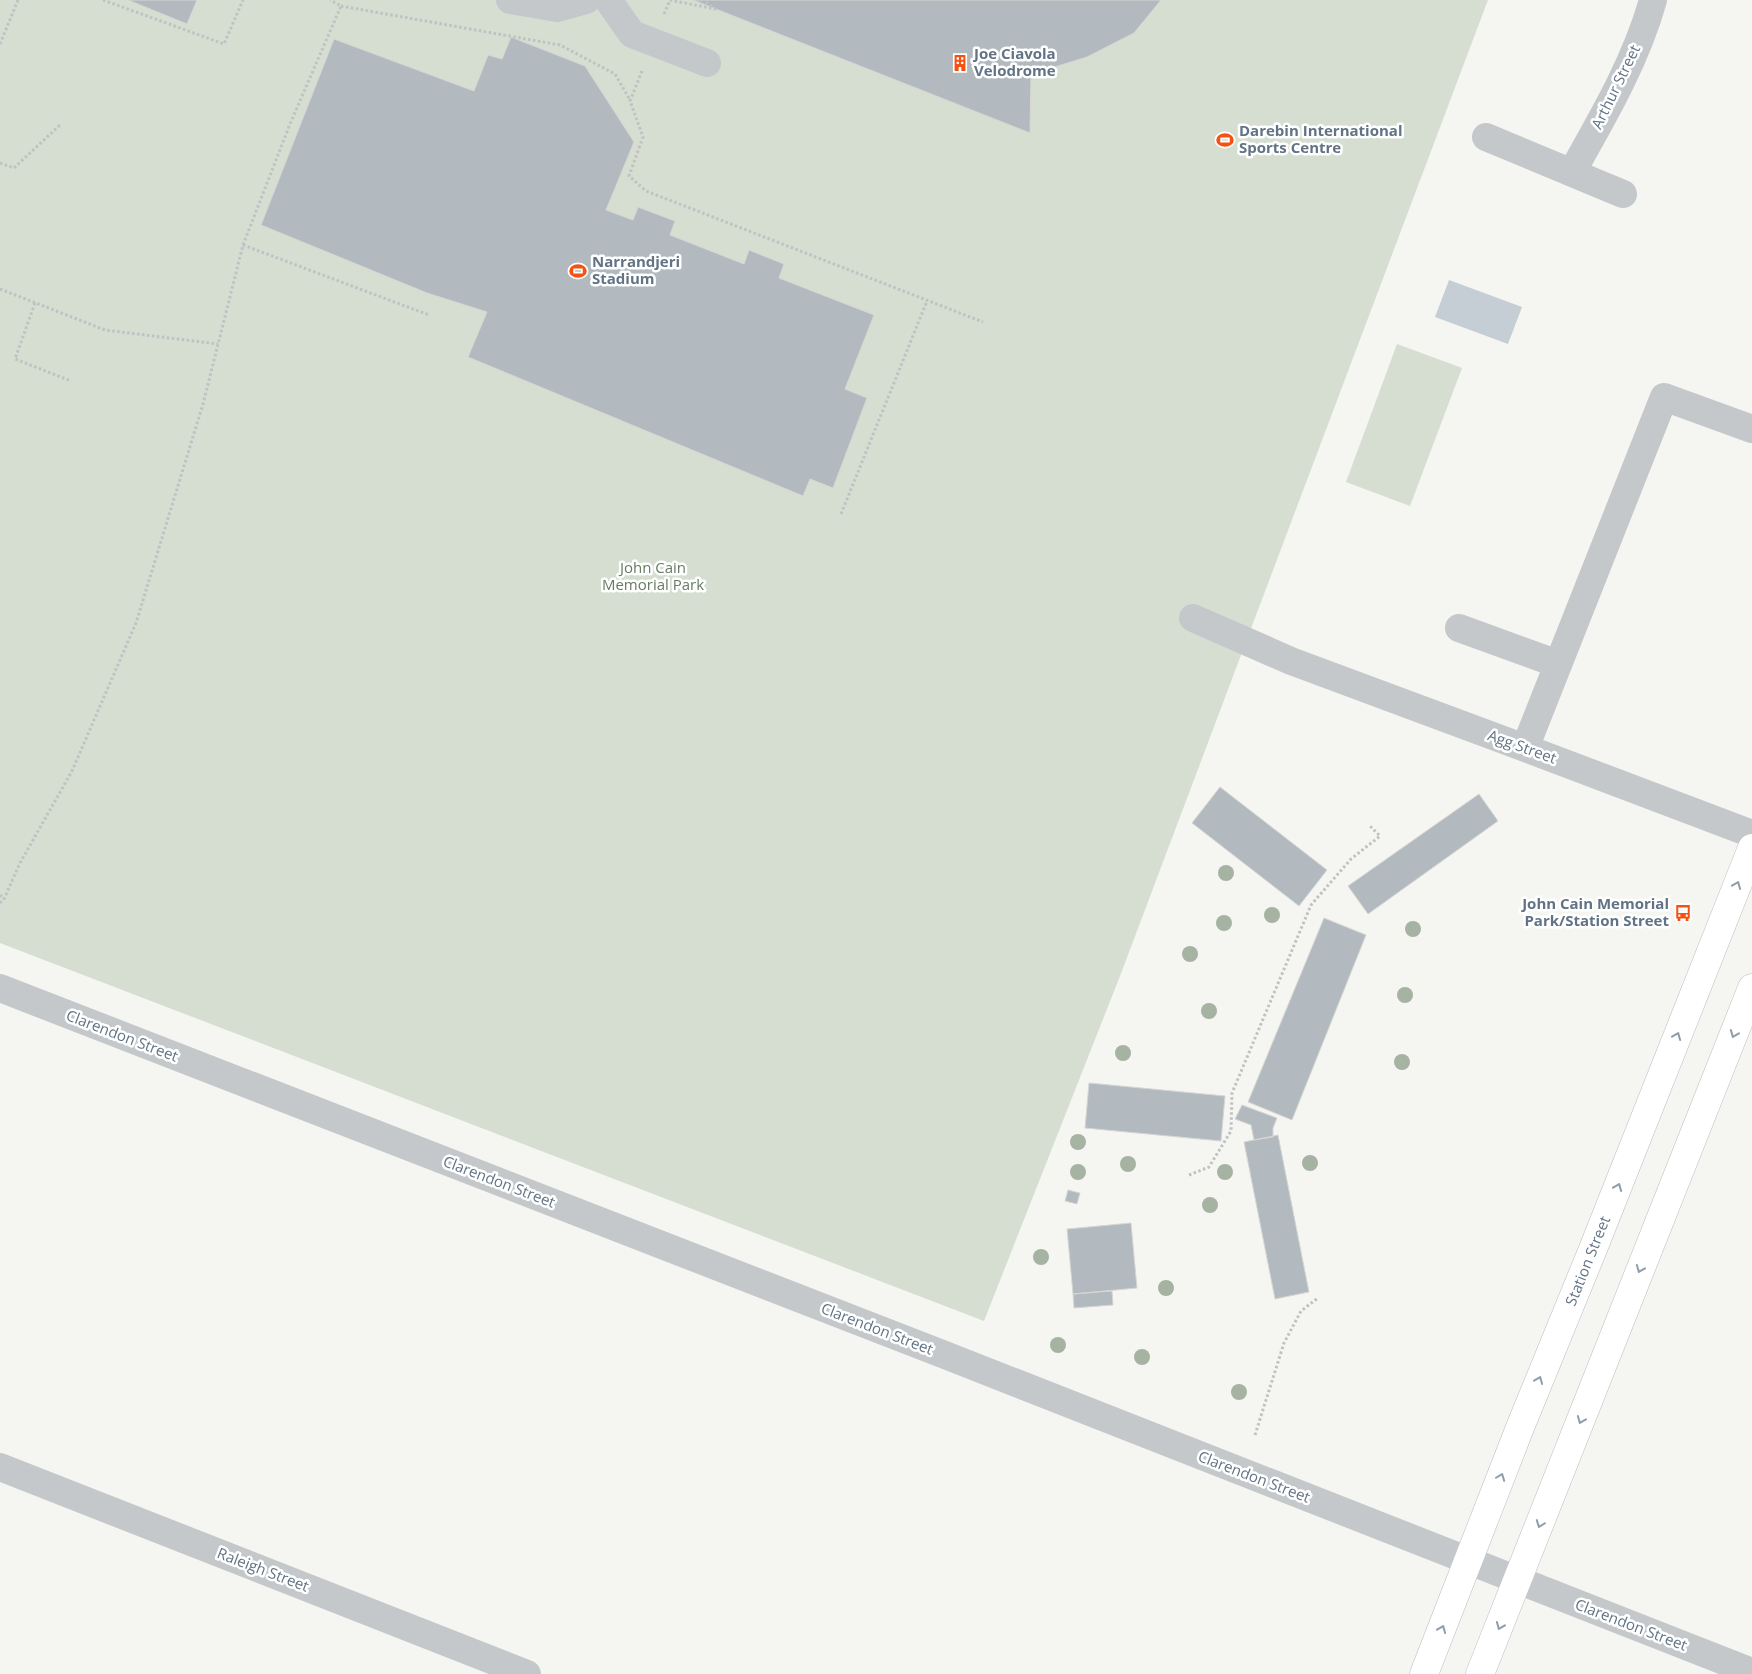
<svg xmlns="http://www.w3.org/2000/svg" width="1752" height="1674" font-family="'Open Sans',sans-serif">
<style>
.green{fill:#d5ded1}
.water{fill:#c5ced4}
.building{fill:#b3babf;stroke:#d6d6d4}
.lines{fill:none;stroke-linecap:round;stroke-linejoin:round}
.major-casing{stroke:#b9bdc0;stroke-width:29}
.path{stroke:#c0c1c3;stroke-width:3;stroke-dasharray:2.5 2.5;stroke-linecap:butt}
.minor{stroke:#c4c8cb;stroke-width:28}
.major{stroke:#fff;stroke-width:28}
.tree{fill:#a6b2a2}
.oneway{stroke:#909daa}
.labels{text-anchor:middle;stroke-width:5;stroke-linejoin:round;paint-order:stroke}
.poi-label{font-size:15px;font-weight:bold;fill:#617385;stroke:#fff;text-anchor:start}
.street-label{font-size:15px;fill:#617385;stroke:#fff}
.park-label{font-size:15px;fill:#657c61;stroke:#fff}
</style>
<rect width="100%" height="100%" fill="#f5f5f1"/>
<!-- green -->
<path class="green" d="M0 0H1488L1120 976 984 1321 0 943Z
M1397 344 1462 368 1410 506 1346 482Z"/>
<!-- water -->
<path class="water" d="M1449 280 1522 307 1508 344 1435 317Z"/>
<!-- building -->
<path class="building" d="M128 0H197L187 24Z
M693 0H1161L1134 33 1087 57 1048 69H1031L1030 133Z
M511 37 585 66 634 142 606 210 633 220 638 207 675 221 670 235 744 264 749 250 784 264 779 278 874 315 845 389 867 398 833 488 810 479 803 496 468 357 487 312 427 293 261 225 334 39 474 91 488 55 502 59Z
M1220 787 1327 870 1299 906 1192 823Z
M1479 794 1498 821 1368 914 1348 886Z
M1324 918 1366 935 1292 1120 1248 1102Z
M1089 1083 1225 1096 1221 1141 1085 1128Z
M1242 1105 1277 1118 1273 1128V1137L1254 1140 1251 1125 1235 1119Z
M1278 1135 1309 1292 1275 1299 1244 1142Z
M1068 1190 1080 1193 1077 1204 1065 1201Z
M1131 1223 1137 1288 1073 1294 1067 1229Z
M1112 1291 1113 1305 1074 1308 1073 1294Z"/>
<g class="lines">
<!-- major casing -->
<g class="major-casing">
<path id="major" d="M1424 1674 1521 1425 1593 1249 1752 848
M1480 1674 1752 988"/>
</g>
<!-- path -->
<path class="path" d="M103 0 224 44 243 0
M341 6 560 45 615 74 630 100
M664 14 670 0 715 9 703 0
M0 44 18 0
M642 71 630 101 643 137 629 176 646 191 983 322
M0 163 14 168 61 124
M243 245 429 315
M0 289 105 330 218 344
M35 303 15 359 71 381
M841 514 927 301
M0 895 4 899
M0 903 4 899 20 863 72 771 136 623 203 404 243 245 290 124 341 6 330 0
M1189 1175 1209 1167 1231 1131 1232 1093 1311 905 1351 859 1380 836 1369 825
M1255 1435 1284 1343 1301 1311 1318 1298"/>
<!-- minor -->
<path class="minor" d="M510 0 557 8 586 0
M608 0 632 34 707 63
M1486 137 1623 194
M1572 172C1603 117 1636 61 1653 0
M1193 618 1291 661 1525 748 1752 834
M1459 628 1558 664
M1525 748 1664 397 1752 429
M0 988 945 1355 1752 1672
M0 1467 527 1674"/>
<!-- major -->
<use href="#major" class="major"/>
</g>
<!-- trees -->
<g class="tree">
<circle cx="1226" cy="873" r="8"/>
<circle cx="1272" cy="915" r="8"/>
<circle cx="1224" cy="923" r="8"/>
<circle cx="1413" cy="929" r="8"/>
<circle cx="1190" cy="954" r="8"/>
<circle cx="1405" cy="995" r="8"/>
<circle cx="1209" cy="1011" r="8"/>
<circle cx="1123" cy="1053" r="8"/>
<circle cx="1402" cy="1062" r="8"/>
<circle cx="1078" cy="1142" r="8"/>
<circle cx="1310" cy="1163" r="8"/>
<circle cx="1128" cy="1164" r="8"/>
<circle cx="1078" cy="1172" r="8"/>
<circle cx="1225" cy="1172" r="8"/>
<circle cx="1210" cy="1205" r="8"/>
<circle cx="1041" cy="1257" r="8"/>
<circle cx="1166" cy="1288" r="8"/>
<circle cx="1058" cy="1345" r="8"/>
<circle cx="1142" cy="1357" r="8"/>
<circle cx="1239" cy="1392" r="8"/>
</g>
<!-- one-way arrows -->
<defs><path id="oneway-chevron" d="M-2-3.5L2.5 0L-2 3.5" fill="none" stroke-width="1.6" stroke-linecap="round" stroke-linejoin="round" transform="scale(1.25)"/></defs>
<g class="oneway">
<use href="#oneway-chevron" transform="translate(1737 885) rotate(-68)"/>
<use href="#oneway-chevron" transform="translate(1734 1034) rotate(112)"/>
<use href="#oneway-chevron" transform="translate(1677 1036) rotate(-68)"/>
<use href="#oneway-chevron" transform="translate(1618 1187) rotate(-68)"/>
<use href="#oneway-chevron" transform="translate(1640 1269) rotate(112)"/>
<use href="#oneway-chevron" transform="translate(1539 1380) rotate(-68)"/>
<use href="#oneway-chevron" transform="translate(1581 1420) rotate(112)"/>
<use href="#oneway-chevron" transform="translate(1501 1477) rotate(-69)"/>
<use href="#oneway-chevron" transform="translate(1540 1524) rotate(111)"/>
<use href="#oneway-chevron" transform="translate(1500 1626) rotate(112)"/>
<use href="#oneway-chevron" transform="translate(1442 1629) rotate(-68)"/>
</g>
<!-- icons -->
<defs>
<g id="building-bare" transform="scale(1.35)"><path d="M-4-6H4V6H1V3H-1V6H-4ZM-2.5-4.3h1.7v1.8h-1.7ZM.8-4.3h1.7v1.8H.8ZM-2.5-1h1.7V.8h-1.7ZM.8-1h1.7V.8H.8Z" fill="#f55112" stroke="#fff" stroke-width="2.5" paint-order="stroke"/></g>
<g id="stadium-bare" transform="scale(1.35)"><path d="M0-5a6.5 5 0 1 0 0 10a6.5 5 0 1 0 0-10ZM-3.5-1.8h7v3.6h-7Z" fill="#f55112" stroke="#fff" stroke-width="2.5" paint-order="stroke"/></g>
<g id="bus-bare" transform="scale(1.35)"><path d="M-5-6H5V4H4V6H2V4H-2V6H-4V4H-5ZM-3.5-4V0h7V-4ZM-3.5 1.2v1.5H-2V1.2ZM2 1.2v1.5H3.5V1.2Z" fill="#f55112" stroke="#fff" stroke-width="2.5" paint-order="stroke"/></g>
</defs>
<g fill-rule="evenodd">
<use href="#building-bare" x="960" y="63"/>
<use href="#stadium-bare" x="1225" y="140"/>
<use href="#stadium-bare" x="578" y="271"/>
<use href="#bus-bare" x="1683" y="913"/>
</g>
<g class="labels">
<!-- poi labels -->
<g class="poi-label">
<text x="974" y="59">Joe Ciavola<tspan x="974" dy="17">Velodrome</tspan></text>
<text x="1239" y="136">Darebin International<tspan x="1239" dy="17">Sports Centre</tspan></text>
<text x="592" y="267">Narrandjeri<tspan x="592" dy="17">Stadium</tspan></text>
<text x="1669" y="909" text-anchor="end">John Cain Memorial<tspan x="1669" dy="17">Park/Station Street</tspan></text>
</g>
<!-- street labels -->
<g class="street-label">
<text transform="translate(1616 87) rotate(-64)" y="5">Arthur Street</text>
<text transform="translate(1522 747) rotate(20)" y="5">Agg Street</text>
<text transform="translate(122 1036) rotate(21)" y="5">Clarendon Street</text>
<text transform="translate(499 1182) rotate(21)" y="5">Clarendon Street</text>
<text transform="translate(1588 1261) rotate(-68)" y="5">Station Street</text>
<text transform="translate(877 1329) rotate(21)" y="5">Clarendon Street</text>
<text transform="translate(1254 1477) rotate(21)" y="5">Clarendon Street</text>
<text transform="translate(263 1570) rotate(21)" y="5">Raleigh Street</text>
<text transform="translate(1631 1625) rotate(21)" y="5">Clarendon Street</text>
</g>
<!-- park labels -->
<g class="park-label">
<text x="653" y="573">John Cain<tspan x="653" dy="17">Memorial Park</tspan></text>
</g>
</g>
</svg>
